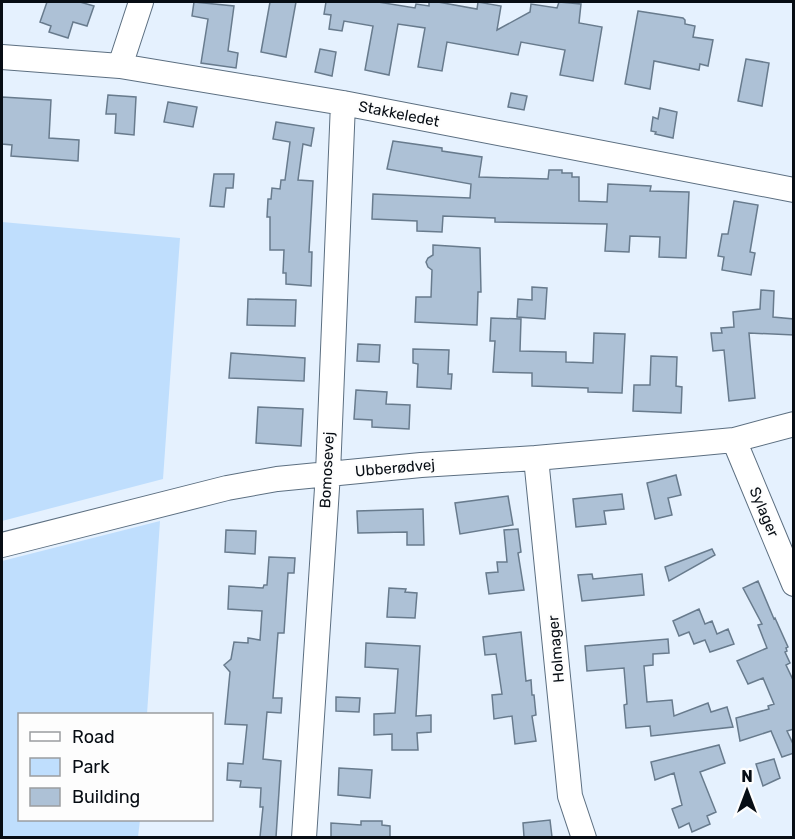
<svg xmlns="http://www.w3.org/2000/svg" width="795" height="839" font-family="Rubik,sans-serif">
<style>
.green{fill:#bfdefd}
.building{fill:#adc1d6;stroke:#687b8d;stroke-width:1.5}
.lines{fill:none;stroke-linecap:round;stroke-linejoin:round}
.minor-casing{stroke:#5c6f81;stroke-width:26}
.minor{stroke:#fff;stroke-width:24}
.labels{text-anchor:middle;stroke-width:4.5;stroke-linejoin:round;paint-order:stroke}
.street-label{font-size:15px;fill:#070d14;stroke:#fdfdfd}
</style>
<rect width="100%" height="100%" fill="#e5f1fe"/>
<!-- green -->
<path class="green" d="M2 222 180 238 163 479 2 521Z
M160 521 147 714H20V820H140L138 837H2V561Z"/>
<!-- building -->
<path class="building" d="M47 2H80L94 6 87 26 73 22 68 38 49 32 51 26 40 22Z
M194 2 234 6 228 51 238 53 236 68 201 63 208 19 192 16Z
M270 2H296L286 57 261 52Z
M326 2H378L415 8 416 4 429 6V2H438L477 9 478 2 501 6 497 30 530 12 531 4 557 8 559 2 581 4 579 23 602 27 593 81 560 75 565 50 521 42 518 55 447 42 442 71 418 67 425 28 398 24 389 75 365 70 373 26 344 21 342 31 329 29 331 15 324 14Z
M638 11 683 18 685 20V24L695 26 693 37 713 40 708 66 700 64 699 70 654 61 650 89 625 84Z
M320 49 336 52 332 76 315 72Z
M746 59 769 63 762 106 738 101Z
M511 93 527 96 524 110 508 107Z
M108 95 136 97 134 135 115 133 116 114H106Z
M2 97 51 100 49 138 79 140 78 161 11 156 12 145 2 144Z
M168 102 197 107 193 127 164 122Z
M660 108 677 112 673 138 655 134 656 132 651 131 653 117 658 119Z
M276 122 314 128 311 146 303 144 298 180 313 181 309 252H312L311 286 286 284V273H283L284 250H270V217H267L268 199H271L272 188 280 189 281 180H285L290 142 273 139Z
M393 141 442 148V151L482 157 479 177 548 179 549 170H562V173H572V177H579V201L607 202 608 184 651 186 650 191 689 192 686 258 659 257 660 237 630 236 629 252 605 251 607 224 495 222V218L443 216 442 232 417 231V221L372 219 373 194 470 198 471 184 387 169Z
M214 174H234L233 188H226L224 207 210 206Z
M734 201 758 205 750 252 755 253 751 275 722 270 724 257 718 256 722 234H728Z
M433 245 480 248 481 292H478L477 325 415 322 416 297H431L432 270 428 267 426 262 428 258 433 255Z
M532 287 547 288 545 319 517 317 518 299 532 300Z
M761 290 774 291 773 317 794 319V335L749 333 755 398 729 401 724 350 713 351 711 333H722L721 328 734 327 733 312 760 309Z
M248 299 296 300 295 326 247 325Z
M491 318 521 319 520 351 566 352V362L593 363 594 333 625 334 622 393 588 392V388L532 386V373L493 372 495 341H490Z
M358 344 380 345 379 362 357 361Z
M413 349 449 350 448 374H452L451 389 417 387 418 364 413 363Z
M231 353 305 358 304 381 229 378Z
M651 356 677 357 676 386 682 387 681 413 633 411 634 385H650Z
M356 390 387 392 386 404 410 405 409 429 372 427V420L354 419Z
M258 407 303 409 301 446 256 443Z
M676 475 681 495 668 498 672 515 655 519 647 483Z
M622 494 624 509 604 511 606 524 576 527 573 499Z
M508 496 513 525 460 534 455 503Z
M423 509 424 545H407V532L358 533 357 511Z
M518 529 521 552 518 553 524 590 489 594 486 573 498 572 497 562H507L504 530Z
M226 530 256 531 255 554 225 552Z
M712 549 715 555 669 581 665 567Z
M269 557 295 558 294 573H288L284 633H278L273 698H282L281 713 267 712 263 759 281 761 276 837H260L263 807H260L261 788 240 787 241 781 227 780 228 763 243 764 247 725 225 724 230 672 224 665 231 659 234 642 248 643V638L260 640 262 611 228 609 229 586 263 588 264 585H267Z
M592 574 593 579 642 574 644 595 582 601 578 575Z
M758 581 774 619 775 618 788 647 786 648 787 651 785 652 790 663 786 665 794 682V729L787 731 794 746V753L782 757 771 731 740 741 736 718 769 709 768 706 774 704 763 678 748 684 737 661 767 648 758 625 762 624 743 588Z
M389 588 406 589 405 592 417 593 415 618 387 617Z
M699 609 705 624 712 621 717 634 728 629 734 644 710 652 705 640 694 644 689 632 679 636 673 621Z
M521 632 526 681 531 680 532 695H534L536 715 532 716 536 741 515 744 512 716 494 719 492 695 502 694 496 654 485 655 483 637Z
M668 639 669 653 653 654V665L644 666 647 702 672 700 674 716 708 703 711 712 727 707 733 727 651 736 650 726 626 728 624 705 627 704 624 668 587 671 585 646Z
M366 643 420 646 416 716 431 715V732L417 733 418 750H392V734L374 735V714L395 713 398 669 365 667Z
M336 697 360 698 359 712 336 711Z
M719 745 725 763 700 772 716 812 707 816 710 824 692 832 689 823 679 828 672 809 682 805 674 773 655 780 651 762Z
M774 759 780 778 763 786 756 764Z
M339 768 372 770 370 798 338 795Z
M550 820 552 837H524L523 823Z
M361 821H382V825L390 826V837H331V823L361 825Z"/>
<g class="lines">
<!-- minor casing -->
<g class="minor-casing">
<path id="minor" d="M2 57 120 66 343 103 794 190
M120 66 141 2
M734 440 794 584
M536 458 570 796 584 838
M2 545 227 488 277 479 421 465 536 458 692 444 734 440 794 424
M304 838 328 473 343 103"/>
</g>
<!-- minor -->
<use href="#minor" class="minor"/>
</g>
<g class="labels">
<!-- street labels -->
<g class="street-label">
<text transform="translate(399 114) rotate(11)" y="5">Stakkeledet</text>
<text transform="translate(395 468) rotate(-5)" y="5">Ubberødvej</text>
<text transform="translate(327 470) rotate(-87)" y="5">Bomosevej</text>
<text transform="translate(764 512) rotate(67)" y="5">Sylager</text>
<text transform="translate(556 649) rotate(-95)" y="5">Holmager</text>
</g>
</g>
<!-- border -->
<rect width="795" height="839" fill="none" stroke="#070d14" stroke-width="6"/>
<!-- legend -->
<rect x="18" y="713" width="195" height="108" fill="#fdfdfd" stroke="#9b9da0" stroke-width="1.5"/>
<rect x="30" y="732" width="30" height="9" fill="#ffffff" stroke="#9b9da0" stroke-width="1.5"/>
<text x="72" y="743" font-size="18" fill="#070d14">Road</text>
<rect x="30" y="758" width="30" height="18" fill="#bfdefd" stroke="#9b9da0" stroke-width="1.5"/>
<text x="72" y="773" font-size="18" fill="#070d14">Park</text>
<rect x="30" y="788" width="30" height="18" fill="#adc1d6" stroke="#9b9da0" stroke-width="1.5"/>
<text x="72" y="803" font-size="18" fill="#070d14">Building</text>
<!-- north arrow -->
<g transform="translate(747 791)" stroke="#fdfdfd" stroke-width="4.5" paint-order="stroke">
<path d="M0-4.5L10 22L0 15L-10 22Z" fill="#070d14"/>
<text y="-9" font-size="16" font-weight="bold" text-anchor="middle" fill="#070d14">N</text>
</g>
</svg>
